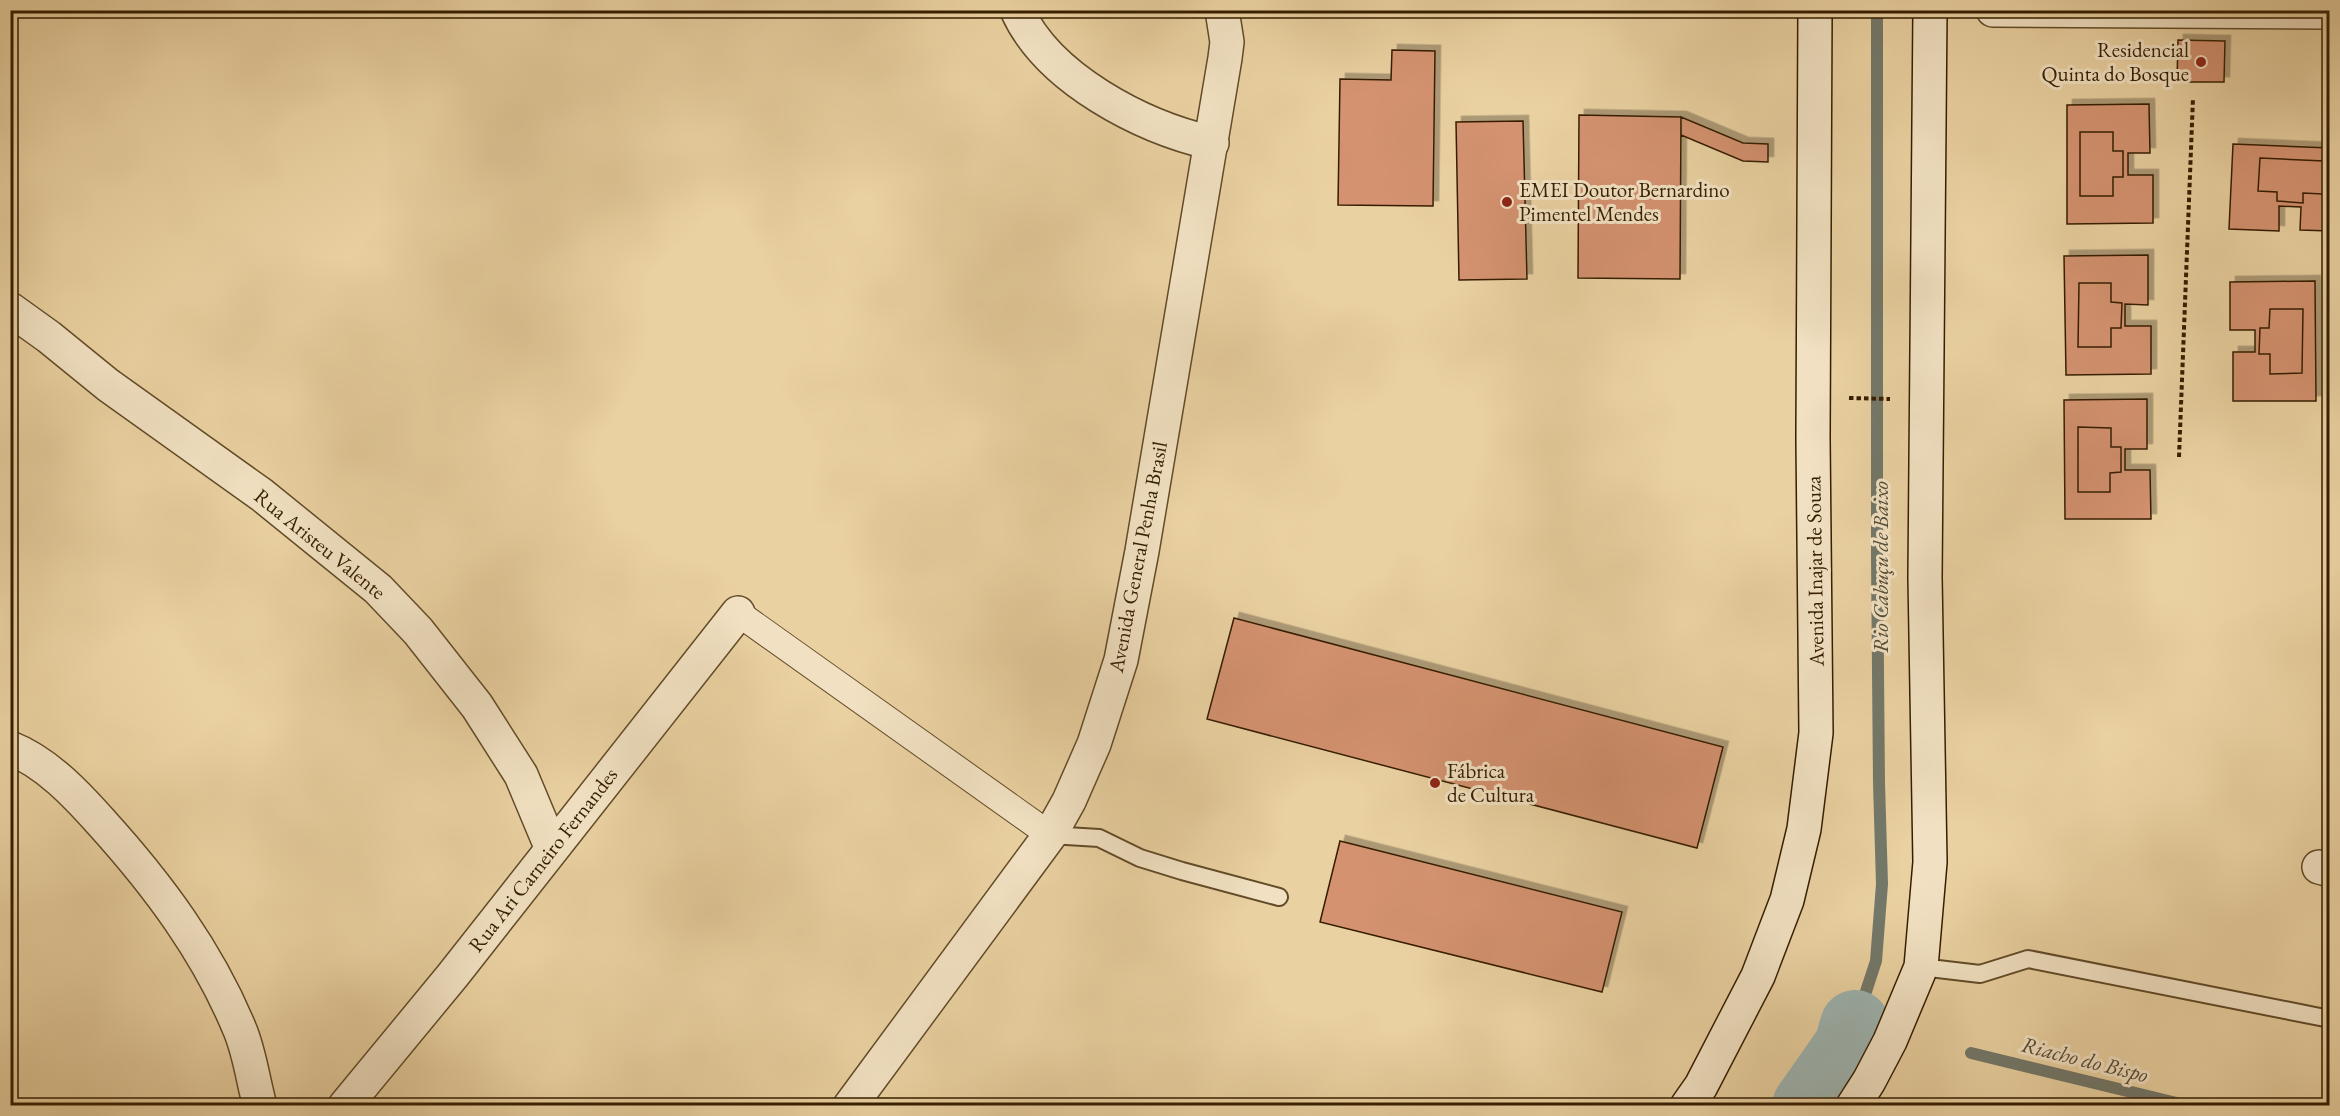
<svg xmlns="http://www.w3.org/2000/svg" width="2340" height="1116" font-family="'EB Garamond',serif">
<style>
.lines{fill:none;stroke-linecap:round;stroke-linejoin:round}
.stream{stroke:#73786a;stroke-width:12}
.river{stroke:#9db4b1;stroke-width:70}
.building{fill:#d49270;stroke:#351e00;stroke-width:1.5;filter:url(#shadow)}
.service-casing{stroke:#624b28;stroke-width:20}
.pedestrian-casing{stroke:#624b28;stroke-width:28}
.minor-casing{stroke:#624b28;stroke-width:36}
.tertiary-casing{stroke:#624b28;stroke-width:36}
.secondary-casing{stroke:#351e00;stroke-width:36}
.path{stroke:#351e00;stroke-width:4;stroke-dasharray:4.5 3;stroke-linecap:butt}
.service{stroke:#f1e1c2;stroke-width:16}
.pedestrian{stroke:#f1e1c2;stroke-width:26}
.minor{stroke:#f1e1c2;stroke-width:33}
.tertiary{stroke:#f1e1c2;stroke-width:33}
.secondary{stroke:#f1e1c2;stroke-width:33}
.poi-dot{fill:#8f2418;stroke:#f1e1c2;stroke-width:2}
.labels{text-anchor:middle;stroke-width:6;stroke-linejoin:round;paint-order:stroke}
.poi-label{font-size:21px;fill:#351e00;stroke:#f1e1c2;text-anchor:start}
.street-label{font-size:21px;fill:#351e00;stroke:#f1e1c2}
.water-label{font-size:22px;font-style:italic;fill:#544b35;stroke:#f1e1c2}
</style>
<defs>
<filter id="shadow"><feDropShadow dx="5.5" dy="-5.5" stdDeviation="0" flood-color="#0004"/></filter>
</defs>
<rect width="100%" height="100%" fill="#ead1a1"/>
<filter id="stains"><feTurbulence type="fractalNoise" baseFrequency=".00333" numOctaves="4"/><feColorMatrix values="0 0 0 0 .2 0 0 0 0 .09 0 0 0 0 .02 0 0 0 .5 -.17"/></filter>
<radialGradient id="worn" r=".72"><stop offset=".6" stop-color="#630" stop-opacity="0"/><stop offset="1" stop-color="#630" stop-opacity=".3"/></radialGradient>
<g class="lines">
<!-- stream -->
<path class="stream" d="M1855 1025 1876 961 1882 884 1879 783 1877 559V10
M1971 1053 2189 1106"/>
<!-- river -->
<path class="river" d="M1807 1106 1849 1046 1855 1025"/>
</g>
<!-- building -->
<path class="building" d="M2178 40 2225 41 2224 82H2177Z
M1392 50 1435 51 1433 206 1338 205 1340 79 1391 80Z
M2149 104 2150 153H2128V175H2153V223L2067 224V105Z
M1579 115 1681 117 1680 279 1578 278Z
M1681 117 1743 143 1768 144V162L1743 161 1681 135Z
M1523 121 1527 279 1459 280 1456 122Z
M2080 132H2113V151H2123V177H2113V196H2080Z
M2233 144 2330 148V231L2300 230 2301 207 2279 206V231L2229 229Z
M2260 158 2324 161 2323 194 2303 193V203L2277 201V192L2258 191Z
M2148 255V305L2125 304V326H2151V374L2066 375 2064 256Z
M2315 281 2316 401H2233V352H2255V330H2230V282Z
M2079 283H2111V302L2122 303 2121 328H2111V347H2078Z
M2270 309H2303L2302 373 2270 374V354H2259L2260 328H2269Z
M2147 399V449H2125V470H2150L2151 519H2065L2064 400Z
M2078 427 2111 428V447H2121V472L2110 473V492H2078Z
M1234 618 1723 747 1697 848 1207 719Z
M1340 841 1622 912 1602 992 1320 922Z"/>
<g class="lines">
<!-- service casing -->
<g class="service-casing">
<path id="service" d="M1050 835 1099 838 1140 858 1182 871 1279 897
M1921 967 1980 974 2028 959 2330 1019"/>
</g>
<!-- pedestrian casing -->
<g class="pedestrian-casing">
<path id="pedestrian" d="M738 613 1050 835"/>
</g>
<!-- minor casing -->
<g class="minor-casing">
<path id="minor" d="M1017 10C1048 79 1142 127 1212 143
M1993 10 2330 12
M10 309 49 337 108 385 262 495 378 589 418 631 477 706 521 775 552 849
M10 748C46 762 76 794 101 822 158 885 208 952 240 1030 250 1054 253 1081 260 1106
M2319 867 2330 870
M345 1106 453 975 738 613"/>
</g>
<!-- tertiary casing -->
<g class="tertiary-casing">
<path id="tertiary" d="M850 1106 1050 835 1069 801 1094 744 1121 660 1142 551 1225 58 1227 42 1222 10"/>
</g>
<!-- secondary casing -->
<g class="secondary-casing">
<path id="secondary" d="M1687 1106 1701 1086 1758 976 1787 900 1804 829 1816 733 1813 439 1815 10
M1853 1106 1869 1081 1890 1041 1921 967 1930 862 1925 577 1930 10"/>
</g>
<!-- path -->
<path class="path" d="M1849 398 1890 399
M2179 457 2193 98"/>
<!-- service -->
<use href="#service" class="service"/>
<!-- pedestrian -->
<use href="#pedestrian" class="pedestrian"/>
<!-- minor -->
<use href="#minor" class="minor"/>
<!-- tertiary -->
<use href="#tertiary" class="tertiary"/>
<!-- secondary -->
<use href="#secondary" class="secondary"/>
</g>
<!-- markers -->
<g class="poi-dot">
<circle cx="2201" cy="62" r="6"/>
<circle cx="1507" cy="202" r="6"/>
<circle cx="1435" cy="783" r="6"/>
</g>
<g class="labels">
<!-- poi labels -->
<g class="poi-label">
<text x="2189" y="57" text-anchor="end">Residencial<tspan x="2189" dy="24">Quinta do Bosque</tspan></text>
<text x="1519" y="197">EMEI Doutor Bernardino<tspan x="1519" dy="24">Pimentel Mendes</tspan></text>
<text x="1447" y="778">Fábrica<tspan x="1447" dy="24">de Cultura</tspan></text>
</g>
<!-- street labels -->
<g class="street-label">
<text transform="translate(320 544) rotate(39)" y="7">Rua Aristeu Valente</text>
<text transform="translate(1138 557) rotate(-79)" y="7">Avenida General Penha Brasil</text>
<text transform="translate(1815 571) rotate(-91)" y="7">Avenida Inajar de Souza</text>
<text transform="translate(543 860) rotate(-52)" y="7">Rua Ari Carneiro Fernandes</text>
</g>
<!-- water labels -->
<g class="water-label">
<text transform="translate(1880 567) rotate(-90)" y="8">Rio Cabuçu de Baixo</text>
<text transform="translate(2085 1059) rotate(14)" y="8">Riacho do Bispo</text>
</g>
</g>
<!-- margin -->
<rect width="2340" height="1116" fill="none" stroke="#ead1a1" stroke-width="36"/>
<rect x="12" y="12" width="2316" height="1092" fill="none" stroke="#351e00" stroke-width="3"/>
<rect x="18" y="18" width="2304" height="1080" fill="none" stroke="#351e00" stroke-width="1.5"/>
<rect width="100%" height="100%" filter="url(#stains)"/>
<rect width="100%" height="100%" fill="url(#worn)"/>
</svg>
